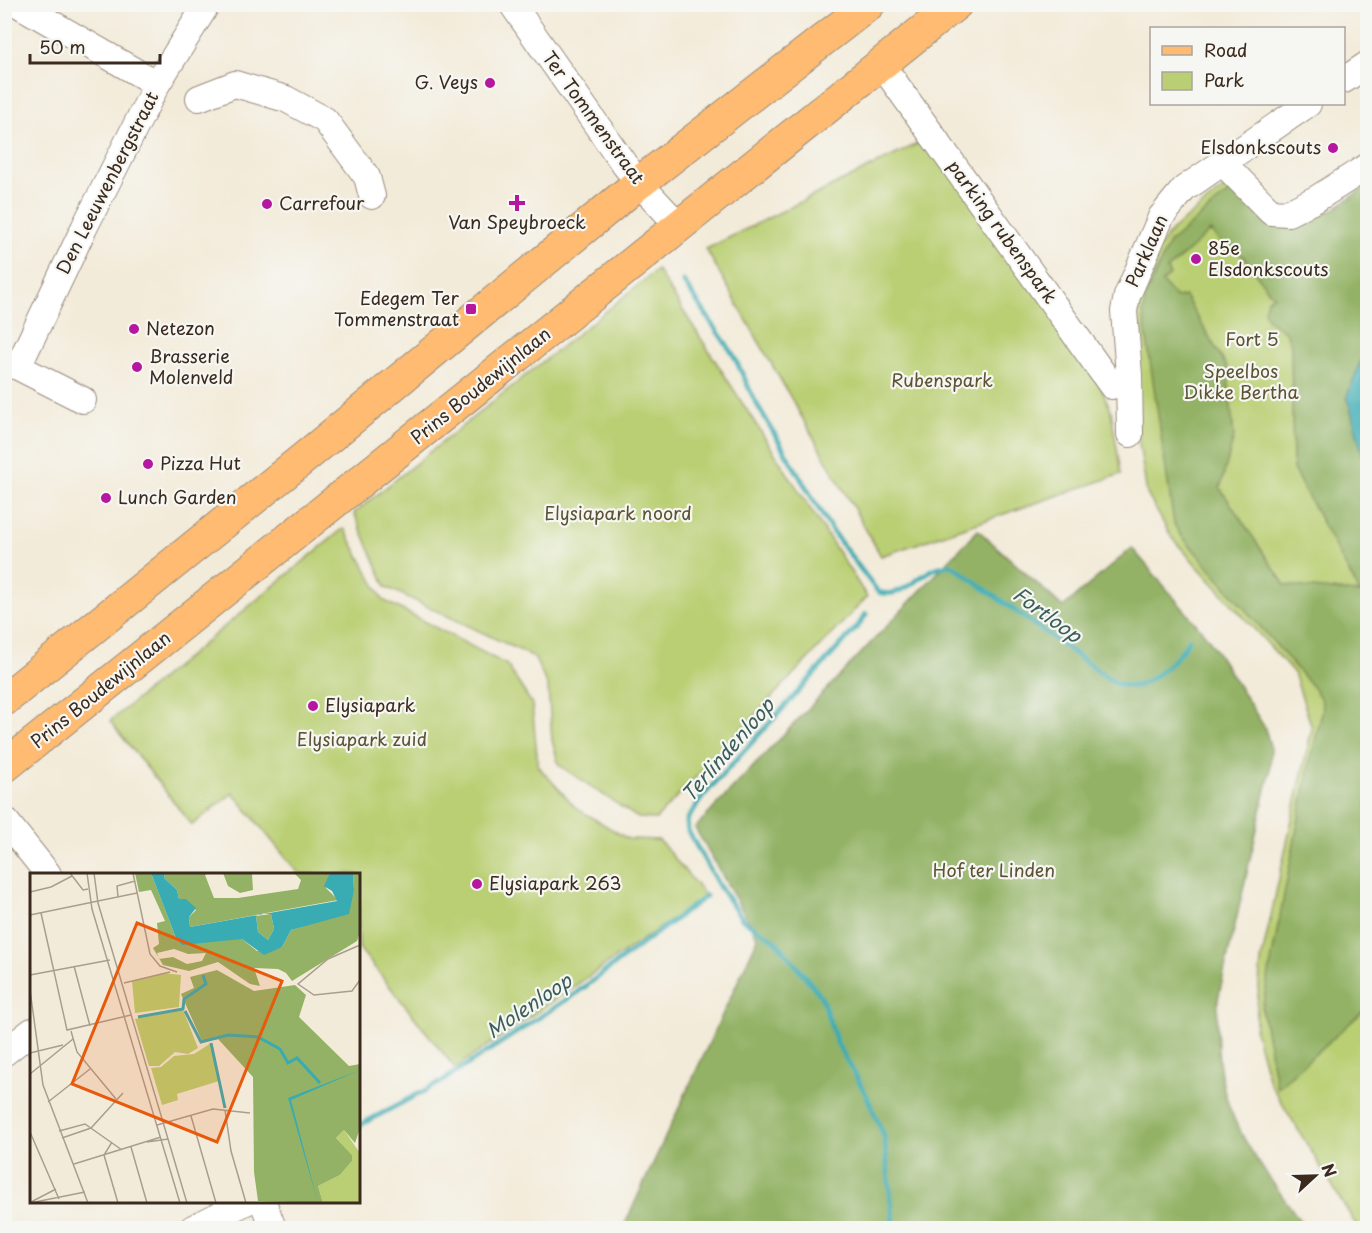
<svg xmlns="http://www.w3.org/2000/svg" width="1372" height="1233" font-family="'Playpen Sans',sans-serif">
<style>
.green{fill:#bacf73;stroke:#7a7c48;stroke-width:1.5}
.forest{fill:#93b265;stroke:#676e42;stroke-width:1.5;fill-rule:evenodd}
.water{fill:#39abb3;stroke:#3a6a68;stroke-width:1.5}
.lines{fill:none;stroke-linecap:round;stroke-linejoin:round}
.stream{stroke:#39abb3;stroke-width:5}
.minor-casing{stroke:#978a7c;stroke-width:28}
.major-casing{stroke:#978a7c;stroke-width:34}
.minor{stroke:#fff;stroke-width:26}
.major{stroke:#febb71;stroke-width:32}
.poi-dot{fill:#b5179e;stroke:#f6f6f2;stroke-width:2}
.labels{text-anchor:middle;stroke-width:4.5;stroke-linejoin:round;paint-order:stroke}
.poi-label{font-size:18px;fill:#3b2a1e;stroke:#f6f6f2;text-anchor:start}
.street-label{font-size:18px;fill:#3b2a1e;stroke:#f6f6f2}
.park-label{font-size:18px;fill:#5b5333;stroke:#f6f6f2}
.water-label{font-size:20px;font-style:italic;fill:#3a5e5a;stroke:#f6f6f2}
.inset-river{fill:none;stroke:#39abb3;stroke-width:3}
.inset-road{fill:none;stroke:#a99e8e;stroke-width:1.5}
.view{fill:#e8590c;fill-opacity:0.15;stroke:#e8590c;stroke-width:3}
.inset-edge{fill:none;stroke:#3b2a1e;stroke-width:3}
</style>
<rect width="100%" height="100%" fill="#f6f6f2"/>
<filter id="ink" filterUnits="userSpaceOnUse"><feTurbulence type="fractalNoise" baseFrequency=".0167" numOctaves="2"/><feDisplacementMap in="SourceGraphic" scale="12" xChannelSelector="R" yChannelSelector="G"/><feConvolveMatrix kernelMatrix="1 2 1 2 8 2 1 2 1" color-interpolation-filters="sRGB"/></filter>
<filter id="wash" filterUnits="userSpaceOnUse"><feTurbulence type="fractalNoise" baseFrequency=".008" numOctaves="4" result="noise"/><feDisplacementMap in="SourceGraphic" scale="24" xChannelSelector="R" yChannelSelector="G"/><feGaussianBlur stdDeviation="1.35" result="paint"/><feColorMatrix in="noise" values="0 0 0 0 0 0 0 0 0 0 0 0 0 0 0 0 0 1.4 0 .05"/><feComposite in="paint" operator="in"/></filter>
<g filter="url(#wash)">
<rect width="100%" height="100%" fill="#f3ebd9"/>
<!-- green -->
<path class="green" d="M935 135 1080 337 1111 411 1121 474 881 556 706 249Z
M1227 186 1235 197 1283 224 1331 211 1367 186V1228H1358L1269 1082 1255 1031 1261 961 1312 728 1294 673 1172 538 1147 494 1136 423 1134 315 1147 262 1173 229Z
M657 270 867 597 656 819 638 818 559 765 552 740 548 687 534 657 386 587 354 513Z
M344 528 383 600 507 665 532 704 538 766 576 808 628 839 659 840 706 896 455 1068 359 948 358 874H299L233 793 192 825 110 721Z"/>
<!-- forest -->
<path class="forest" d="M1367 186V345L1347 396 1368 471 1367 1008 1277 1088 1262 1009 1310 761 1323 709 1321 699 1315 690 1180 534 1174 524 1143 313 1146 295 1169 243 1234 188 1283 224 1331 211ZM1210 231 1225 247 1243 256 1270 293 1274 295 1267 300 1264 311 1268 320 1286 332 1291 345 1293 469 1360 593 1285 585 1220 488 1234 437 1227 367 1185 296 1176 298 1162 282 1170 275 1167 270Z
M978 530 1063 607 1132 548 1208 638 1265 728 1271 749 1270 772 1218 999C1216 1039 1217 1083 1235 1121 1252 1158 1282 1194 1305 1228H623L758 938 695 828Z"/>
<!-- water -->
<path class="water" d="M1367 345V471L1347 396Z"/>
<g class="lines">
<!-- stream -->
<path class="stream" d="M683 281 733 354 755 401 832 531 878 592C909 601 920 565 952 565L1115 683C1123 685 1132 688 1139 685 1157 678 1181 656 1189 639
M866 614 858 626 703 796 687 820 688 831 719 886 743 920 775 940 821 996 837 1043 866 1094 884 1136 894 1228
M358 1126 441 1082 575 994 706 896"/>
</g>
</g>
<g filter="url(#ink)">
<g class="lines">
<!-- minor casing -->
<g class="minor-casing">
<path id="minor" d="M18 4 157 84
M512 4 624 164 639 183 680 227
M892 79 1112 386
M1344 80 1368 64
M199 98 235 84 286 99 325 120 367 177 372 196
M1222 162 1271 212 1288 213 1316 199 1368 166
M4 363 18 367 83 400
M18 367 84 228 157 84 207 4
M1130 434 1129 375 1124 311 1127 296 1161 217 1184 189 1308 104
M4 819 48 874
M4 1053 32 1031
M263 1202 273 1228
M193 1228 246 1202"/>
</g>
<!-- major casing -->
<g class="major-casing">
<path id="major" d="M4 700 304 458 639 183 869 4
M4 767 956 4"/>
</g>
<!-- minor -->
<use href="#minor" class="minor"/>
<!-- major -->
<use href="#major" class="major"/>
</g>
</g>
<!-- markers -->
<g class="poi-dot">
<circle cx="490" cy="83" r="6"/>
<circle cx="1333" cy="148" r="6"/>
<path d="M514 194h6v6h6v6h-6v6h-6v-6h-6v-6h6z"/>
<circle cx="267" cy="204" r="6"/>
<circle cx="1196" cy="259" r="6"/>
<rect x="465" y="303" width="12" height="12" rx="3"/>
<circle cx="134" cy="329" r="6"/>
<circle cx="137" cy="367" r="6"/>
<circle cx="148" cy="464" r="6"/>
<circle cx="106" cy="498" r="6"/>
<circle cx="313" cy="706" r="6"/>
<circle cx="477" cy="884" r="6"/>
</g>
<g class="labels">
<!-- poi labels -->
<g class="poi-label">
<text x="478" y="89" text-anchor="end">G. Veys</text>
<text x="1321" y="154" text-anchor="end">Elsdonkscouts</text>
<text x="279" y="210">Carrefour</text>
<text x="517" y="229" text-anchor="middle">Van Speybroeck</text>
<text x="1208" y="255">85e<tspan x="1208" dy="21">Elsdonkscouts</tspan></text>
<text x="459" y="305" text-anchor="end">Edegem Ter<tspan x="459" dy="21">Tommenstraat</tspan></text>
<text x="146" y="335">Netezon</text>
<text x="149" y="363">Brasserie<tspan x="149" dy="21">Molenveld</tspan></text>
<text x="160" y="470">Pizza Hut</text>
<text x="118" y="504">Lunch Garden</text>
<text x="325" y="712">Elysiapark</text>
<text x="489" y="890">Elysiapark 263</text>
</g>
<!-- street labels -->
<g class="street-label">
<text transform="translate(593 118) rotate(54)" y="6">Ter Tommenstraat</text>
<text transform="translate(108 183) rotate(-63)" y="6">Den Leeuwenbergstraat</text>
<text transform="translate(1002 232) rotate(54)" y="6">parking rubenspark</text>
<text transform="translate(1147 251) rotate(-66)" y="6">Parklaan</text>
<text transform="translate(481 386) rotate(-39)" y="6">Prins Boudewijnlaan</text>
<text transform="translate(101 690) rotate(-39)" y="6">Prins Boudewijnlaan</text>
</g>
<!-- park labels -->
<g class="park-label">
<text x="1252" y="346">Fort 5</text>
<text x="1241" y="378">Speelbos<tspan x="1241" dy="21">Dikke Bertha</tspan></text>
<text x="942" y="387">Rubenspark</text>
<text x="618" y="520">Elysiapark noord</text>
<text x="362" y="746">Elysiapark zuid</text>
<text x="994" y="877">Hof ter Linden</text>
</g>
<!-- water labels -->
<g class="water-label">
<text transform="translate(1047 615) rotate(36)" y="7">Fortloop</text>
<text transform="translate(728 750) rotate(-49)" y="7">Terlindenloop</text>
<text transform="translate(529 1006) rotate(-34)" y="7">Molenloop</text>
</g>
</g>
<!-- overview -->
<g transform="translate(30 873)">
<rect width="330" height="330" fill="#f3ebd9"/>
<path d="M133 100 151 102 149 134 105 140 102 108ZM153 137 168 175 158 181 145 179 129 193H119L105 146ZM181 170 189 208 147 221 148 227 132 232 121 195 131 194 144 183 164 181ZM314 257 330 280V330H293L288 313 310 302 322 288V282L306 265Z" fill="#bacf73"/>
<path d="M105 0H121L146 65 212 66 227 78 252 74 261 57 271 54 324 18 323 0H330V59L327 68 262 108 256 100 248 96 224 95 230 113 220 111 188 89 159 98 133 92 123 75 129 71 127 50 135 48 121 17 109 19ZM144 76 158 81 176 80 172 88 157 91 143 84 129 86 127 80ZM135 0H179L175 2 184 25H208L268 16 271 7 264 0H300L296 15 308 27 160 54 159 44 166 37 154 26H149L147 17 134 5ZM193 0H226L222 1 223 17 210 20 198 13ZM241 41 244 56 238 67 228 59 226 43ZM187 97 224 118 265 112 276 122 269 144 319 193 330 191V255L325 270 314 257 306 265 322 282V288L310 302 288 313 293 330 228 328 224 299 223 204 188 166 172 168 151 121 164 115 160 104Z" fill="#93b265" fill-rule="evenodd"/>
<path d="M121 0H135L134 5 147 17 149 26H156L166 35 159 44 160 54 307 28 302 18 294 13 300 0H323L324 17 319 41 261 57 252 74 234 82 212 66 152 72 146 65ZM230 41H241L244 56 238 67 228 59 226 43ZM330 197 261 227 288 330 258 225Z" fill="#39abb3" fill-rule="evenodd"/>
<path class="inset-river" d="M155 138 171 169 198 162 228 164 250 176 258 190 267 185 290 210M108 144 153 136 154 126 176 111 173 102M181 170 195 235"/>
<path class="inset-road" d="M40 0 53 17 58 16M57 0 62 36 150 330M64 0 68 30 157 330M103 0 120 81 130 93 147 99M0 19 21 14 42 3M88 24 87 13 105 8M11 40 37 157 101 142M0 42 107 20M330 72 298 86 268 111 284 122 322 118 330 107M44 93 60 153M0 102 80 87M94 110 140 99M0 117 13 212 58 330M41 158 47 179 86 226M0 180 33 172M0 201 43 166M18 229 60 196M195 237 201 278 216 330M161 243 186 330M127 252 183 236 220 240M29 258 55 251 92 277M0 259 29 326M32 265 61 255 93 220M82 269 74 282 88 330M117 269 138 266M101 274 117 330M44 291 131 264M1 329 26 316M0 330 55 319"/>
<path class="view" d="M107 50 252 108 187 269 42 211Z"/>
<rect width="330" height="330" class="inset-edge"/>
</g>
<!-- margin -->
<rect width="1372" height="1233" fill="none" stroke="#f6f6f2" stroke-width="24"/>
<!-- legend -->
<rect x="1150" y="27" width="195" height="78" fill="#f6f6f2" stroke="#aba49d" stroke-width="1.5"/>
<rect x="1162" y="46" width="30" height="9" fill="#febb71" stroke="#aba49d" stroke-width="1.5"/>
<text x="1204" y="57" font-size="18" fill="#3b2a1e">Road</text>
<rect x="1162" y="72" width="30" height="18" fill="#bacf73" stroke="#aba49d" stroke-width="1.5"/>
<text x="1204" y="87" font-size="18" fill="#3b2a1e">Park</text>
<!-- north arrow -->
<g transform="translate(1315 1176) rotate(68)" stroke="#f6f6f2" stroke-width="4.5" paint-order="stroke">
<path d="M0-4.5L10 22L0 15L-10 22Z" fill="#3b2a1e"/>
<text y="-9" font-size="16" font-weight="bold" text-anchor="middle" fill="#3b2a1e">N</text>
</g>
<!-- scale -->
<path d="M30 54v9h130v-9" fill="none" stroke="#3b2a1e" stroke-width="3"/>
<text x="39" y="54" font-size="18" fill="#3b2a1e" stroke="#f6f6f2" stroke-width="4.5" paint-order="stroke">50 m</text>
</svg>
